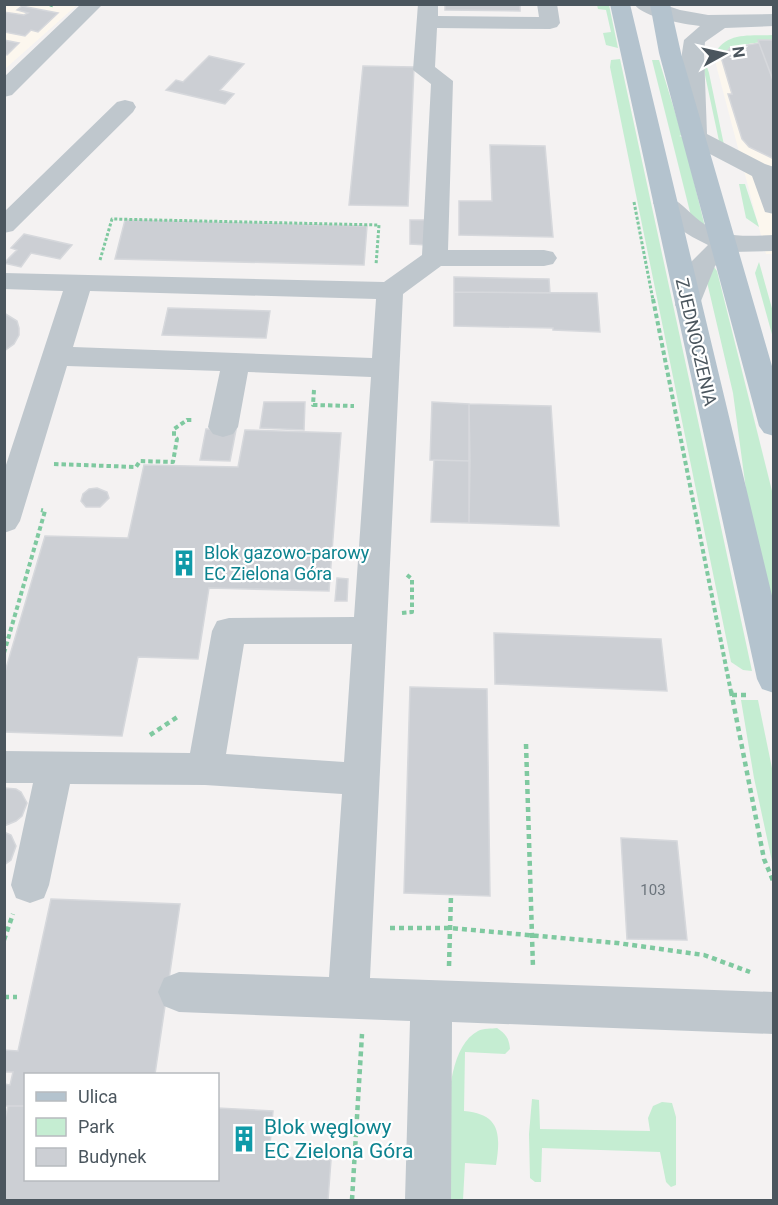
<svg xmlns="http://www.w3.org/2000/svg" width="778" height="1205" font-family="Roboto,sans-serif">
<style>
.commercial{fill:#fcf7ee}
.green{fill:#c5edd2}
.building{fill:#cccfd4;stroke:#d6d8dc;stroke-width:1.5}
.lines{fill:none;stroke-linecap:round;stroke-linejoin:round}
.path-far2{stroke:#7fc9a0;stroke-width:3;stroke-dasharray:3 2;stroke-linecap:butt}
.path-far1{stroke:#7fc9a0;stroke-width:4;stroke-dasharray:4.5 3;stroke-linecap:butt}
.path{stroke:#7fc9a0;stroke-width:4.5;stroke-dasharray:5 4;stroke-linecap:butt}
.minor{fill:#bfc7cd;fill-rule:evenodd}
.major{fill:#b4c3ce;fill-rule:evenodd}
.labels{text-anchor:middle;stroke-width:4.5;stroke-linejoin:round;paint-order:stroke}
.number-label{font-size:15px;fill:#6b747c}
.street-label{font-size:18px;fill:#4b565e;stroke:#fff}
.culture-label{font-size:18px;fill:#0d838f;stroke:#fff;text-anchor:start}
.near-culture-label{font-size:21px;fill:#0d838f;stroke:#fff;text-anchor:start}
</style>
<rect width="100%" height="100%" fill="#f4f2f2"/>
<!-- commercial -->
<path class="commercial" d="M5 5H77L5 69Z
M773 38V254H766L714 57 720 46Z"/>
<!-- green -->
<path class="green" d="M597 5H609L618 48 606 45 603 33 611 32 606 10 598 9Z
M773 35V40C754 44 736 43 721 57L713 56C726 31 749 36 773 35Z
M620 59 752 671 743 670 731 662 610 67 611 60Z
M652 60H659L682 135 679 136 683 137 705 227 691 216Z
M702 61H705L709 73 724 145 719 141Z
M739 184H745L759 227 746 218Z
M759 262 773 312V338L755 273Z
M714 267 717 271 773 495V618L747 497 733 393 707 282Z
M741 700H758L773 773V866L754 778Z
M497 1028C506 1034 509 1038 510 1049L505 1054 465 1052 464 1111C500 1114 501 1134 496 1165L465 1163 463 1200H449C449 1161 437 1052 478 1031 483 1028 492 1029 497 1028Z
M532 1099 539 1100 540 1129 650 1131 648 1118 653 1106 662 1102 672 1103 676 1117V1185L671 1187 666 1182 660 1152 542 1148 541 1182H535L530 1178 529 1134Z"/>
<!-- building -->
<path class="building" d="M445 4H520V11L445 10Z
M22 6 32 8 58 13 38 32 31 30 25 36 4 32V12L24 15 28 13 17 10Z
M4 40 19 43 7 55 4 54Z
M758 40H774V83L759 43Z
M759 43 774 83V159L749 147 742 139 728 94H732L721 57 730 48Z
M209 56 244 64 220 90 234 94 225 104 166 90 176 80 183 82Z
M363 66 414 67 408 206 349 205Z
M490 145 545 146 553 237 459 235V201H492Z
M125 220 367 226 364 265 115 259Z
M410 220H427V245L410 244Z
M24 234 72 245 60 259 31 253 21 267 4 263 17 250 11 248Z
M454 277 549 279 550 293 454 292Z
M454 292 597 293 600 332 553 330V328L454 326Z
M168 308 270 311 266 338 162 335Z
M4 313 17 321 19 328V335L14 344 4 351Z
M264 402H305L304 430 260 428Z
M432 402 469 404 470 461 430 460Z
M469 404 551 406 559 526 469 523Z
M206 429 236 430 230 461 200 460Z
M245 430 341 433 329 591 209 588 198 659 138 657 122 736 4 732V675L45 536 128 538 144 465 238 467Z
M434 460 470 461 469 523 431 522Z
M97 488 107 492 109 498 100 507H86L81 501 83 494 89 489Z
M337 578 348 579 347 601H335Z
M494 633 661 639 667 691 495 684Z
M410 687 487 689 490 896 404 893Z
M4 788 16 789 21 792 27 803 22 816 16 821 4 826Z
M4 832 11 835 16 846 11 860 4 865Z
M621 838 677 841 687 940 627 939Z
M51 899 180 904 155 1074H26V1106H4V1084L10 1085 13 1072H4V1050L18 1051Z
M8 1106H26V1180H218V1108L273 1111 269 1156 331 1160 328 1200H4V1123Z"/>
<g class="lines">
<!-- path-far2 -->
<path class="path-far2" d="M45 4 54 6
M634 202 653 300
M100 260 112 219 379 225 376 265"/>
<!-- path-far1 -->
<path class="path-far1" d="M653 299 731 692
M314 390 313 405 354 406
M54 464 136 467 140 461 173 462 177 439 174 436V429L187 420H192
M402 613 412 612V579L407 575
M4 653 45 511 41 510"/>
<!-- path -->
<path class="path" d="M731 691 764 859 774 883
M732 695H746
M150 735 179 716
M526 744 533 968
M390 928H450L617 943 704 955 750 972
M4 940 13 914
M449 966 451 895
M4 997H17
M352 1200 362 1034"/>
<!-- minor -->
<path class="minor" d="M81 4H103L12 95 4 97V77Z
M418 4H438V16L539 17 537 4H557L560 23 557 27 550 29 437 28 435 67 453 81 448 250H544L553 252 557 258 553 264 544 266H441L403 294 370 978 774 992V1034L452 1022 451 1200H405L410 1021 179 1012 164 1006 158 992 164 978 179 972 329 977 342 794 205 785 70 784 49 885 44 898 30 903 16 898 11 885 33 783H4V751L190 753 212 631 217 621 229 618 354 617 371 377 248 372 238 427 233 434 223 437 213 434 208 427 220 371 67 366 20 521 15 529 4 533V471L63 291 4 289V273L384 282 422 255 431 84 413 70ZM90 291 376 299 372 358 73 347ZM244 644H352L344 762 226 754Z
M634 4H662L680 10 708 15 774 14V26L725 28 705 42 704 53 707 134 765 164 774 167V214L765 212 752 176 687 142 683 137 682 53 684 40 700 26C684 24 644 18 634 4Z
M125 100 133 102 136 107 133 112 13 231 4 233V212L117 102Z
M665 196C679 199 688 212 700 221 723 239 746 236 774 235V251L732 252 715 266 697 311 688 314 679 311 675 305 690 263 708 245C687 235 666 222 653 203L656 198Z"/>
<!-- major -->
<path class="major" d="M610 4H630L774 604V693L762 689 757 679Z
M650 4H670L681 53 774 373V436L764 433 759 426 659 53Z"/>
</g>
<!-- icons -->
<defs>
<g id="building-bare" transform="scale(2.07)"><path d="M-4-6H4V6H1V3H-1V6H-4ZM-2.5-4.3h1.7v1.8h-1.7ZM.8-4.3h1.7v1.8H.8ZM-2.5-1h1.7V.8h-1.7ZM.8-1h1.7V.8H.8Z" fill="#0f9aa8" stroke="#fff" stroke-width="2.5" paint-order="stroke"/></g>
</defs>
<g fill-rule="evenodd">
<use href="#building-bare" x="184" y="563"/>
<use href="#building-bare" x="244" y="1139"/>
</g>
<g class="labels">
<!-- number labels -->
<g class="number-label">
<text x="653" y="895">103</text>
</g>
<!-- street labels -->
<g class="street-label">
<text transform="translate(696 342) rotate(77)" y="6">ZJEDNOCZENIA</text>
</g>
<!-- culture labels -->
<g class="culture-label">
<text x="204" y="559">Blok gazowo-parowy<tspan x="204" dy="21">EC Zielona Góra</tspan></text>
</g>
<!-- near-culture labels -->
<g class="near-culture-label">
<text x="264" y="1134">Blok węglowy<tspan x="264" dy="24">EC Zielona Góra</tspan></text>
</g>
</g>
<!-- border -->
<rect width="778" height="1205" fill="none" stroke="#4b565e" stroke-width="12"/>
<!-- legend -->
<rect x="24" y="1073" width="195" height="108" fill="#ffffff" stroke="#b7bbbf" stroke-width="1.5"/>
<rect x="36" y="1092" width="30" height="9" fill="#b4c3ce" stroke="#b7bbbf" stroke-width="1.5"/>
<text x="78" y="1103" font-size="18" fill="#4b565e">Ulica</text>
<rect x="36" y="1118" width="30" height="18" fill="#c5edd2" stroke="#b7bbbf" stroke-width="1.5"/>
<text x="78" y="1133" font-size="18" fill="#4b565e">Park</text>
<rect x="36" y="1148" width="30" height="18" fill="#cccfd4" stroke="#b7bbbf" stroke-width="1.5"/>
<text x="78" y="1163" font-size="18" fill="#4b565e">Budynek</text>
<!-- north arrow -->
<g transform="translate(724 54) rotate(82)" stroke="#ffffff" stroke-width="4.5" paint-order="stroke">
<path d="M0-4.5L10 22L0 15L-10 22Z" fill="#4b565e"/>
<text y="-9" font-size="16" font-weight="bold" text-anchor="middle" fill="#4b565e">N</text>
</g>
</svg>
